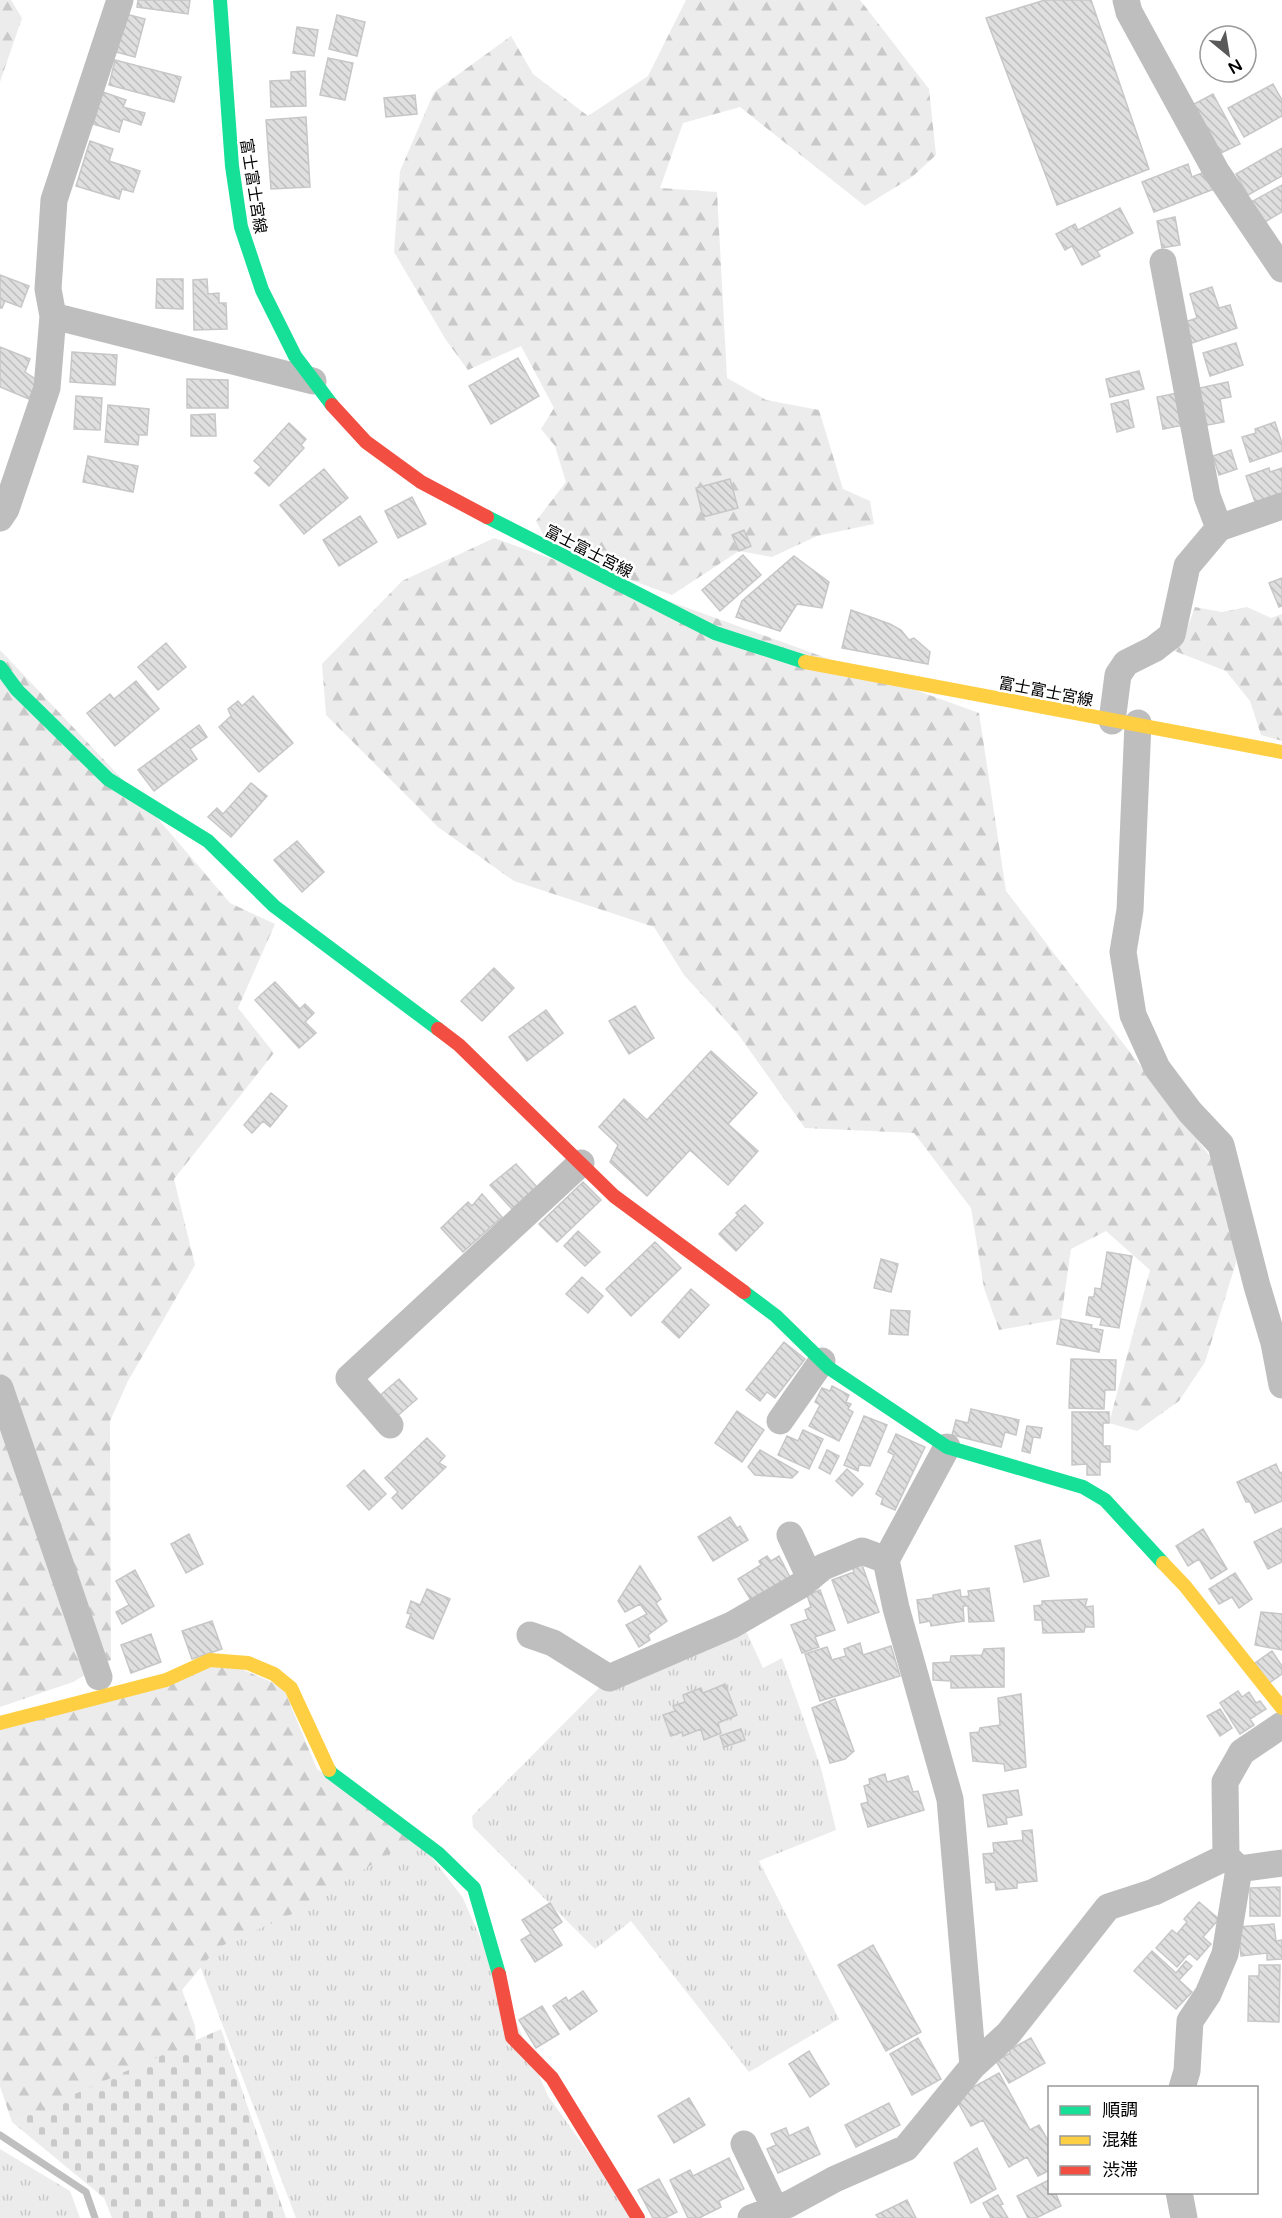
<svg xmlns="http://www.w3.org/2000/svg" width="1282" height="2218" font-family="'Varela Round','Noto Sans JP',sans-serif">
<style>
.grass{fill:url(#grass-tufts)}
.forest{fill:url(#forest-firs)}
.cemetery{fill:url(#cemetery-stones)}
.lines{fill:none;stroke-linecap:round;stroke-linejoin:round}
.stream{stroke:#bfbfbf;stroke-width:7}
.building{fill:url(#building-back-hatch);stroke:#c7c7c7;stroke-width:1.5}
.street{stroke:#bebebe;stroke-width:27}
.fast{stroke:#16e098;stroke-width:14}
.slow{stroke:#ffcf43;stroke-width:14}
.jam{stroke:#f24e42;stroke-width:14}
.labels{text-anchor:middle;stroke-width:5;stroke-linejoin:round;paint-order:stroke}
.street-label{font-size:16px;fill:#000;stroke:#fff}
</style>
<defs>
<pattern id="grass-tufts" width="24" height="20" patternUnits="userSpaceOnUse" patternTransform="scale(1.5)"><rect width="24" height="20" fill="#ececec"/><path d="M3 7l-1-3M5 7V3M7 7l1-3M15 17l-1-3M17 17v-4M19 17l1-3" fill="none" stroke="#c9c9c9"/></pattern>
<pattern id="forest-firs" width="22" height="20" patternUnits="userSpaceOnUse" patternTransform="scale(1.5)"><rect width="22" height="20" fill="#ececec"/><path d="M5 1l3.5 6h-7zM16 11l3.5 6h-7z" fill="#c9c9c9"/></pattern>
<pattern id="cemetery-stones" width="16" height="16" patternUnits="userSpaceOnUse" patternTransform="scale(1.5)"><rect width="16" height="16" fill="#ececec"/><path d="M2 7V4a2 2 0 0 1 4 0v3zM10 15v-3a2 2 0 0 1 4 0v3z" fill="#c9c9c9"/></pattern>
<pattern id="building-back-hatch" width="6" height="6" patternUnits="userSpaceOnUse" patternTransform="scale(1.5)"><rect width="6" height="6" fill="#dfdfdf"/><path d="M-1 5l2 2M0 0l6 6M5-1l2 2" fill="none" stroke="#bebebe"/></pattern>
</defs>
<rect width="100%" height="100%" fill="#fff"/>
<!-- grass -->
<path class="grass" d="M741 1620 763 1668 782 1658 821 1768 836 1830 759 1861 839 2019 749 2072 631 1921 595 1949 473 1827 472 1816 609 1678Z
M416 1837 463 1898 548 2096 635 2218H296L194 1950Z
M0 2149 70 2191 80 2218H0Z"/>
<!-- forest -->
<path class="forest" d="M0 0H11L22 18 0 82Z
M686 0H860L929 89 936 155 912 177 865 206 740 107 683 123 660 188 717 192 727 378 766 400 819 410 843 489 870 501 874 524 817 536 772 557 739 551 672 595 552 551 536 521 566 482 555 446 541 429 554 408 521 346 468 370 446 340 394 252 400 171 434 92 511 36 533 74 588 116 648 76Z
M494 538 979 713 1006 891 1232 1185 1236 1263 1205 1362 1179 1401 1137 1431 1109 1423 1150 1270 1106 1231 1071 1249 1061 1319 999 1330 984 1288 971 1208 914 1133 805 1128 738 1034 684 975 654 927 514 881 438 827 326 715 322 664 402 581Z
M1195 607 1222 612 1247 607 1271 618 1282 614V741L1261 735 1250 701 1226 671 1167 648 1183 640Z
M0 650 142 800 230 903 275 924 238 1008 274 1053 174 1179 195 1265 128 1381 110 1421 111 1660 73 1682 0 1707Z
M223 1661 283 1687 317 1769 416 1837 294 1913 217 1948 182 1990 195 2026 196 2043 12 2122 0 2086V1724Z"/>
<!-- cemetery -->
<path class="cemetery" d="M221 2029 286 2218H112L104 2198 12 2122Z"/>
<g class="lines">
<!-- stream -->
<path class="stream" d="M0 2135 86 2192 95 2218"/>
</g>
<!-- building -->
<path class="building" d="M138 0H190L188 14 137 7Z
M1045 0H1091L1149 169 1057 205 986 18Z
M126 14 145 19 135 57 116 52Z
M337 15 365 22 357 56 329 49Z
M297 27 318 30 314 56 293 53Z
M328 58 353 63 345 100 320 95Z
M115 60 181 77 174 102 109 85Z
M305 71 306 106 271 107 270 81 291 80V72Z
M1273 84 1282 100V116L1244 137 1228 108Z
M103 92 126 100 123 107 145 113 141 125 123 119 119 132 93 124Z
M1213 94 1240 144 1221 153 1194 104Z
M415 95 417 114 386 117 384 98Z
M306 117 310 187 271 189 266 120Z
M90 141 113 149 109 161 140 171 133 192 122 189 119 199 76 186Z
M1282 148V176L1248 195 1236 174Z
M1188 164 1192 177 1207 171 1214 189 1154 212 1142 182Z
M1282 185V212L1263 223 1251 202Z
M1120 208 1133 233 1097 251 1100 256 1082 265 1072 246 1065 250 1056 234 1075 224 1078 230Z
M1175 217 1180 245 1162 248 1157 221Z
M0 275 29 286 21 307 5 301 2 308H0Z
M157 279H183V309L156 308Z
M207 279 208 294 219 293V303H226L227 329 194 330 193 280Z
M1212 287 1219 308 1230 305 1237 328 1192 343 1185 322 1197 318 1190 294Z
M1236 343 1243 365 1210 376 1203 353Z
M0 347 30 359 25 372 37 380 29 399 0 387Z
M72 352 117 355 115 385 70 382Z
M518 358 539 396 491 424 469 386Z
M1139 371 1144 389 1110 397 1106 379Z
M187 379 228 380V408H187Z
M1228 382 1231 397 1220 399 1224 422 1203 426 1195 389Z
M1178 393 1184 425 1163 429 1157 397Z
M76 396 102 398 100 430 74 429Z
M1128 400 1134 427 1117 432 1111 404Z
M108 405 149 409 147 435H139L138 445 105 442Z
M215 414 216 436H191V415Z
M1275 422 1282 443V451L1250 462 1242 437 1256 433 1255 429Z
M289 423 306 439 301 445 304 448 269 486 255 473 261 467 254 461Z
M1231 450 1237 469 1219 475 1213 456Z
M88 456 138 466 133 492 83 482Z
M1269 468 1270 472 1282 468V496L1256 505 1246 476Z
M324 469 348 498 304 534 280 505Z
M730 479 738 508 703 517 696 488Z
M412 497 426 524 398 538 385 511Z
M360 516 377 542 339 566 323 540Z
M744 530 751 546 739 551 732 535Z
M743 555 761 575 720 611 702 590Z
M794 556 829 582 822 608 797 604 780 631 736 617 742 601Z
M1282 578V606L1279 607 1269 583Z
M851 610 890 624 901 630 909 640 914 638 930 652 928 664 842 648Z
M166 643 186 667 158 690 138 667Z
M136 681 159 709 115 746 87 713 110 694 114 699Z
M253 696 293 743 259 772 219 727 231 716 228 709 238 701 242 706Z
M199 725 207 737 190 749 197 759 154 791 138 770Z
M251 783 267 796 231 837 208 817 217 808 223 814Z
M297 841 324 872 302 892 274 860Z
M494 968 514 988 482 1021 461 1001Z
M275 982 300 1009 305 1004 314 1013 305 1022 316 1033 299 1048 255 1000Z
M635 1006 654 1038 629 1054 609 1021Z
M546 1010 563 1033 527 1061 509 1037Z
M711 1051 757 1093 728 1124 758 1151 728 1185 690 1150 647 1196 610 1162 618 1145 599 1127 624 1099 647 1120Z
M271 1093 287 1106 270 1127 263 1121 252 1133 244 1125Z
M516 1164 537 1187 512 1209 490 1185Z
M583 1182 601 1200 557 1242 539 1224Z
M482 1194 502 1217 463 1252 441 1228 468 1202 472 1206Z
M745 1205 763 1223 736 1251 719 1234 738 1215 736 1213Z
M578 1231 600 1252 585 1266 564 1246Z
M655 1242 681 1268 631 1316 606 1289Z
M1107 1252 1132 1256 1119 1328 1100 1325 1102 1318 1086 1315 1089 1297H1094L1095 1288 1101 1289Z
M881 1259 898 1264 891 1292 874 1288Z
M582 1277 603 1296 588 1313 566 1294Z
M691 1289 709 1305 679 1338 662 1322Z
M891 1310 910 1311 908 1335 889 1334Z
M1061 1319 1092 1325 1091 1328 1103 1330 1099 1352 1057 1344Z
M784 1342 805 1359 775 1398 767 1392 760 1401 746 1390Z
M1071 1359 1116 1360 1115 1390H1105L1104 1409 1069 1408Z
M399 1379 417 1399 395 1418 378 1397Z
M832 1386 849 1395 846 1402 851 1404 848 1409 853 1412 839 1441 809 1426 820 1405 815 1402 822 1388 830 1391Z
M971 1409 1019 1420 1016 1435 1005 1432 1001 1447 952 1435 956 1420 968 1423Z
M737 1411 764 1430 742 1462 715 1443Z
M1072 1412H1109V1423H1103V1446H1110V1462H1100V1475H1087V1464L1072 1465Z
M864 1416 887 1425 870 1466 859 1465 858 1471 844 1465Z
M1027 1426 1042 1428 1040 1438 1033 1437 1030 1453 1022 1451Z
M803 1430 823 1439 809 1469 778 1455 787 1436 798 1441Z
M896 1434 925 1447 895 1510 881 1504 883 1498 876 1494 894 1455 888 1452Z
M427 1438 445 1456 439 1463 446 1467 402 1509 392 1498 398 1492 385 1478Z
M760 1450 798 1472 792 1478 755 1475 748 1467Z
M827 1450 839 1456 830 1474 819 1468Z
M1276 1464 1280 1473 1282 1472V1501L1255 1513 1250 1502H1246L1237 1482Z
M847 1469 863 1484 852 1496 836 1481Z
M364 1470 386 1494 369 1510 347 1486Z
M730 1517 737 1528 740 1526 748 1540 713 1561 698 1537Z
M1282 1528V1562L1268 1569 1254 1542Z
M1203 1529 1227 1569 1211 1579 1199 1559 1188 1566 1176 1546Z
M189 1534 203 1564 186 1573 171 1544Z
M1040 1540 1049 1576 1024 1582 1015 1546Z
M767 1556 771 1561 779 1556 791 1579 752 1602 738 1579 761 1565 759 1561Z
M861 1562 879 1612 848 1623 832 1580 854 1572 852 1566Z
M640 1566 661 1599 656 1603 667 1621 648 1635 650 1640 639 1647 626 1625 647 1614 640 1604 625 1612 618 1601Z
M135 1570 154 1606 122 1624 116 1612 129 1605 116 1581Z
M1235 1573 1252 1599 1239 1608 1232 1597 1219 1604 1209 1589Z
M989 1588 994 1621 969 1622 968 1606H963L964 1621 931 1626 930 1621 920 1623 917 1600 933 1598V1595L960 1590 961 1597 969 1596 968 1591Z
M427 1589 450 1599 433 1639 406 1627 411 1614 407 1613 411 1601 420 1605Z
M820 1590 835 1630 815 1637 819 1647 802 1653 791 1625 808 1619 805 1610 811 1607 807 1595Z
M1087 1599 1085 1607 1093 1606 1094 1627H1085L1084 1632 1043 1633 1042 1620H1035L1034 1606 1042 1605V1601Z
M1261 1612 1282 1614V1650L1255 1645Z
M212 1621 222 1649 192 1659 182 1631Z
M151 1634 161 1662 131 1673 121 1645Z
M860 1643 863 1655 891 1646 900 1676 820 1701 805 1654 827 1647 832 1660 846 1656 844 1649Z
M1004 1648V1687L951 1688V1681L933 1680V1663L950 1662 951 1656 982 1655 984 1649Z
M1272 1651 1282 1666V1674L1269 1683 1255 1663Z
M725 1684 737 1715 718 1723 721 1733 704 1740 701 1729 683 1736 682 1732 671 1736 663 1715 675 1711 673 1706 685 1702 683 1695 701 1688 703 1693Z
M1238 1691 1242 1697 1249 1692 1256 1703 1260 1701 1266 1709 1250 1719 1254 1725 1240 1734 1220 1703Z
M1021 1694 1026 1767 1005 1771 1004 1764 973 1761 970 1733 979 1732 980 1728 1000 1725 998 1698Z
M835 1699 854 1751 845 1759 830 1763 812 1708Z
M1220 1709 1232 1728 1220 1736 1207 1716Z
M741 1729 745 1740 724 1747 720 1736Z
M885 1774 887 1782 908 1776 913 1792 918 1791 924 1810 868 1827 861 1804 868 1802 864 1786 870 1784 869 1779Z
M1018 1790 1022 1815 1006 1818 1007 1824 988 1827 983 1795Z
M1032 1830 1037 1881 1017 1883V1888L996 1890 995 1882 986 1883 983 1854 994 1853 993 1843 1023 1840 1022 1831Z
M1280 1887V1916H1250V1888Z
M1199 1902 1219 1919 1203 1937 1211 1944 1197 1960 1189 1953 1177 1967 1156 1948 1172 1930 1177 1934 1187 1922 1184 1919Z
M550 1903 562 1922 552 1929 562 1945 535 1962 521 1940 531 1934 522 1920Z
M1274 1924 1276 1941 1282 1940V1959L1267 1960V1953L1241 1956 1238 1927Z
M873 1945 921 2032 886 2051 838 1965Z
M1152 1951 1176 1973 1186 1961 1192 1966 1179 1980 1192 1992 1176 2009 1134 1971Z
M1259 1965H1280L1279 2022 1248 2021 1249 1976H1259Z
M583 1991 597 2011 570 2030 553 2006 566 1997 568 2001Z
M542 2006 559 2034 536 2048 519 2020Z
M918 2038 941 2079 912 2095 890 2054Z
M1031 2038 1045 2063 1009 2083 996 2061 1010 2053 1009 2050Z
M809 2051 829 2084 810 2097 789 2064Z
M999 2073 1030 2130 1039 2125 1050 2144V2170L1038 2176 1027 2157 1009 2167 983 2120 971 2126 955 2097Z
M689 2098 705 2125 674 2143 658 2116Z
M889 2103 900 2125 856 2147 845 2125Z
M808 2127 820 2154 778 2173 767 2149 776 2145 771 2134 786 2128 789 2136Z
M977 2148 996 2189 971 2203 954 2163Z
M729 2158 744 2189 719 2201 721 2207 699 2218H688L670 2180 690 2170 693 2176Z
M659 2179 677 2212 665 2218H653L638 2190Z
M1049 2180 1050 2192H1055L1061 2206 1036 2218H1028L1017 2196Z
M998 2195 1003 2204 1000 2205 1008 2218H991L983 2203Z
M907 2200 916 2218H879L876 2215Z"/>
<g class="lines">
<!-- street -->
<path class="street" d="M1126 0 1129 12 1216 171 1282 269
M1163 262 1207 496 1219 528
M53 316 313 381
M0 518 6 509 47 388 53 316 48 289 54 200 120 0
M1112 721 1118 675 1126 663 1154 649 1172 635 1187 566 1219 528 1282 506
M1138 723 1130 910 1123 952 1133 1015 1157 1068 1190 1112 1221 1145 1257 1286 1274 1343 1282 1385
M0 1388 99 1677
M780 1421 822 1361
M390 1425 349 1378 581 1163
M947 1447 886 1560 896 1608 950 1799 973 2066
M790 1535 810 1578
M530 1635 553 1643 609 1678 732 1625 801 1585 823 1567 862 1551 886 1560
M1227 1857 1239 1869 1282 1863
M1182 2088 1187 2071 1190 2021 1208 1994 1225 1954 1239 1869
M744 2144 775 2209
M1179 2192 1184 2218
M751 2218 789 2204 835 2179 906 2148 973 2066 1008 2034 1108 1907 1154 1892 1226 1857 1225 1782 1242 1752 1282 1725"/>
<!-- fast -->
<path class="fast" d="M220 0 232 166 241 227 262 290 295 356 332 405
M487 517 715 633 805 662
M0 667 17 690 108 779 208 841 274 906 438 1029
M744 1292 776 1316 829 1368 947 1447 1083 1487 1105 1500 1163 1563
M329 1770 331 1773 438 1853 474 1888 499 1974"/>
<!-- slow -->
<path class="slow" d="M805 662 1282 752
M1163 1563 1185 1586 1282 1708
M0 1723 166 1680 210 1660 248 1663 274 1674 291 1688 329 1770"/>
<!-- jam -->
<path class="jam" d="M332 405 366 442 421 482 487 517
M438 1029 459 1045 614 1196 744 1292
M499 1974 512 2037 552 2078 638 2218"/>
</g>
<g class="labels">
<!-- street labels -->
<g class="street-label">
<text transform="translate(254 186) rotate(81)" y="6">富士富士宮線</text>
<text transform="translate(589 551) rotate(27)" y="6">富士富士宮線</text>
<text transform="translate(1046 691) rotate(11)" y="6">富士富士宮線</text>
</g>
</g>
<!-- legend -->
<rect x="1048" y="2086" width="210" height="108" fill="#ffffff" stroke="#999999" stroke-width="1.5"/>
<rect x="1060" y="2106" width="30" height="9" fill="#16e098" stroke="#999999" stroke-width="1.5"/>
<text x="1102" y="2116" font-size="18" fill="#000000">順調</text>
<rect x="1060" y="2136" width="30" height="9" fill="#ffcf43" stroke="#999999" stroke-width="1.5"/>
<text x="1102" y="2146" font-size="18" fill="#000000">混雑</text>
<rect x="1060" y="2166" width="30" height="9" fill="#f24e42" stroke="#999999" stroke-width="1.5"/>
<text x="1102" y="2176" font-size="18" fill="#000000">渋滞</text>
<!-- north arrow -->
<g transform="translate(1228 54) rotate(150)"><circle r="28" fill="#ffffff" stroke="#999999" stroke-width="1.5"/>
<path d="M0-4.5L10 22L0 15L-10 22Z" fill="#595959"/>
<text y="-9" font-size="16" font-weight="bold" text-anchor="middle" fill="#000000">N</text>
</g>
</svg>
